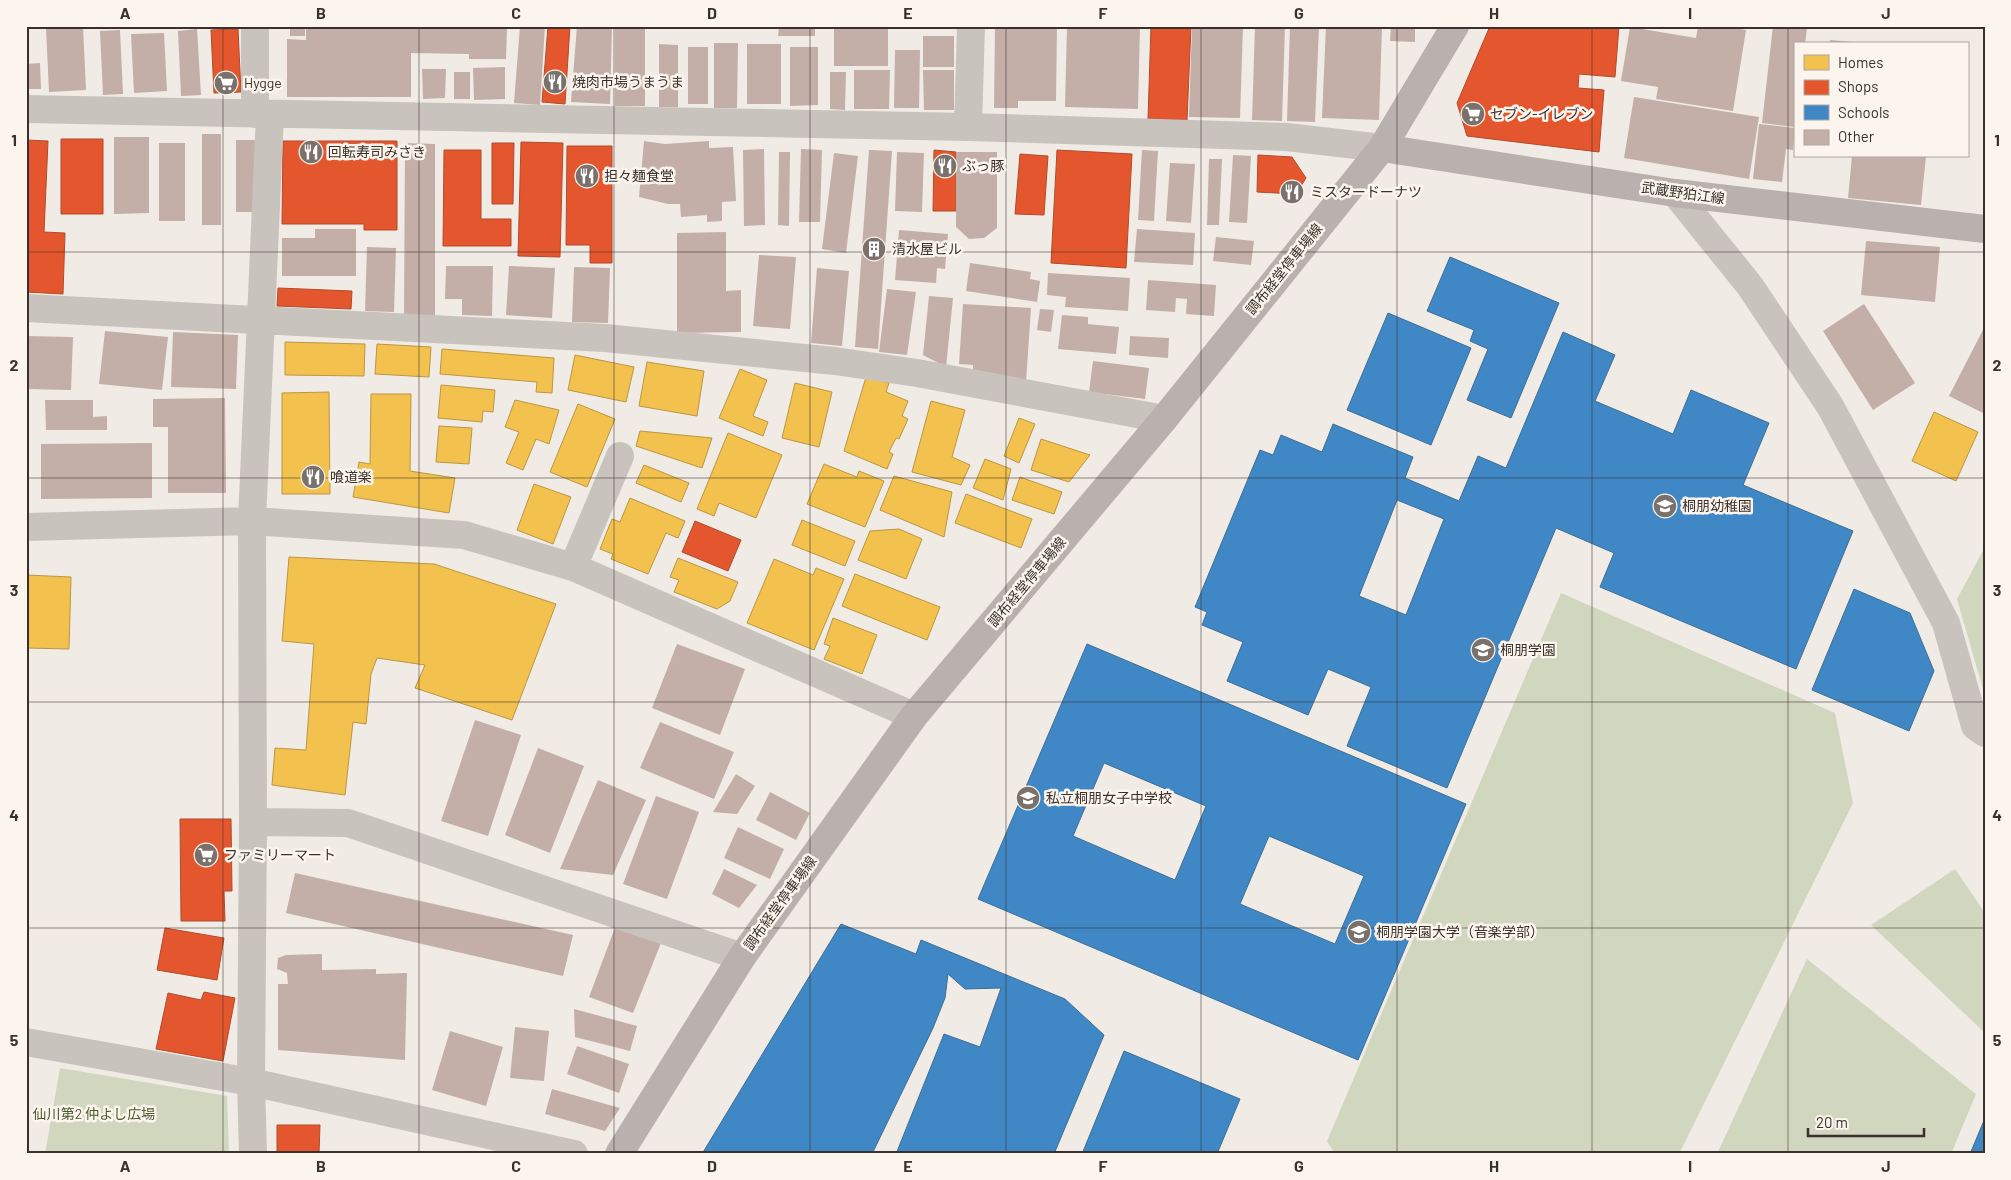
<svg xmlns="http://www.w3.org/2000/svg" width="2011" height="1180" font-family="Barlow,'Noto Sans JP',sans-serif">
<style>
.green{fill:#d1d6bf}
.homes{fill:#f2c14e;stroke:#bb9644}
.shops{fill:#e4572e;stroke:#b14b2d}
.schools{fill:#3f88c5;stroke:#3e6e97;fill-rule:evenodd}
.building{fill:#c3afa7}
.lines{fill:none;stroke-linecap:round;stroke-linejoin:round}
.minor{stroke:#c9c3be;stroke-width:28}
.major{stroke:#b8b1ad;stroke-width:28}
.grid{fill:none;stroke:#3b302b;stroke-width:1;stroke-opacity:0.55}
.labels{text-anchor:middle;stroke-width:5;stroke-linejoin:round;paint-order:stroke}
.poi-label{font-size:14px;fill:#3b302b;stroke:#fbf5ee;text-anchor:start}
.street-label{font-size:14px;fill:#3b302b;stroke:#fbf5ee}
.park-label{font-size:14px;fill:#4a5a2e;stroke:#fbf5ee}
.neatline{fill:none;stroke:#3b302b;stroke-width:2}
.grid-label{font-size:16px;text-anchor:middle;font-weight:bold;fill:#3b302b}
</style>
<rect width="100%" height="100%" fill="#f0ebe5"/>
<!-- green -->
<path class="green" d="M1985 547V696L1957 599Z
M1561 593 1835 713 1853 803 1679 1154H1335L1327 1141Z
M1955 869 1985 913V1033L1871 925Z
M1807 959 1976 1094 1951 1154H1717Z
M60 1068 227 1096 229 1154H45Z"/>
<!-- homes -->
<path class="homes" d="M285 342 365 344 364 376 285 375Z
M377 344 431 347 429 377 375 374Z
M442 349 554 358 552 393 536 392 537 382 440 374Z
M575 355 634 367 626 402 568 390Z
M647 362 704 371 697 416 639 406Z
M740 369 767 380 753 416 768 422 763 436 719 418Z
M866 377 889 383 886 392 908 401 902 416 908 419 899 439 896 438 889 452 893 454 887 469 844 451Z
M795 383 832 392 819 447 782 438Z
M441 385 495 390 493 412 483 411 482 422 438 418Z
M329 392 330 494H282V393Z
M371 394H411L410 471 455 478 449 513 353 497 359 462 370 464Z
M515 400 559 410 549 444 536 439 523 470 506 463 519 432 505 427Z
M931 401 965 410 952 457 970 465 961 485 912 472Z
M578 404 615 419 587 487 550 472Z
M1934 412 1978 432 1956 481 1912 461Z
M1019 418 1035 424 1019 463 1004 456Z
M439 426 472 428 469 464 436 462Z
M640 431 712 438 702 468 636 446Z
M728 433 782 455 756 518 719 503 714 516 697 509Z
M1041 439 1090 455 1069 482 1031 470Z
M985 459 1011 469 1003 500 973 488Z
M824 464 857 477 859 471 884 481 865 527 807 504Z
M644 465 689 483 681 502 636 483Z
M894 476 952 492 944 537 880 510Z
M1020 477 1062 492 1054 514 1012 500Z
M534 484 571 497 553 544 517 530Z
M966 494 1032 519 1021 548 955 523Z
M630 498 685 521 678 538 666 533 648 574 611 559 613 554 600 549 612 519 620 522Z
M802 520 855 541 845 566 792 545Z
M899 529 922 539 906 579 858 560 870 531Z
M289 557 434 564 556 604 512 720 415 688 425 665 377 658 371 674 366 724 353 722 345 795 272 785 275 748 306 750 314 644 282 641Z
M678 558 738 582 730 601 717 609 674 592 679 580 670 577Z
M774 559 813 575 816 568 844 579 814 650 747 623Z
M855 574 940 607 927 640 842 606Z
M26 575 71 577 69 649 26 648Z
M833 618 877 635 862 674 824 659 830 646 824 644Z"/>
<!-- shops -->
<path class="shops" d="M548 26H570L565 104 542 102Z
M1151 26H1191L1187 120 1148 119Z
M1490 26H1619L1615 77 1579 74 1578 88 1604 90 1599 152 1467 136 1457 103Z
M238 29 241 92 214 93 211 30Z
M61 139H103V214H61Z
M26 140 48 141 44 232 65 233 63 294 26 292Z
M283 141H397V230H364V224H282Z
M521 142 563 143 560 257 518 256Z
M492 143H514L513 204H492Z
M567 146H612V263H590V245H566Z
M444 150H481V219H511V246H443Z
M934 150 956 152V211H933Z
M1057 150 1132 154 1126 268 1051 263Z
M1020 154 1048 156 1044 215 1015 214Z
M1258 155 1292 157 1306 178 1296 194 1257 192Z
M278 288 352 291 351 309 277 306Z
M695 521 741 540 728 571 682 552Z
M180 819H231L232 891H224L225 921H181Z
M165 928 224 938 217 980 157 970Z
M204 992 235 998 223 1061 156 1049 168 993 201 1000Z
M277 1125H320L319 1154H277Z"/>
<!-- schools -->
<path class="schools" d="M1450 257 1559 303 1511 418 1467 400 1488 349 1470 341 1474 330 1427 311Z
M1388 313 1471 348 1431 445 1347 410Z
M1563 332 1615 355 1595 401 1673 434 1691 390 1769 423 1743 485 1853 531 1796 669 1600 587 1614 553 1556 528 1447 788 1347 746 1371 687 1328 669 1308 715 1227 681 1243 642 1202 625 1207 612 1195 607 1260 450 1273 455 1281 435 1322 452 1333 424 1413 457 1405 478 1459 501 1478 456 1506 468ZM1397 500 1444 519 1406 615 1359 596Z
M1854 589 1910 613 1934 671 1909 731 1812 690Z
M1087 644 1466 804 1358 1060 978 899ZM1104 763 1206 806 1175 880 1073 836ZM1269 836 1364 876 1335 944 1240 904Z
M841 924 916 954 921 940 1065 999 1104 1035 1054 1154H896L944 1034 980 1047 1001 988 965 989 948 974 945 998 933 1028 872 1154H702Z
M1124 1051 1240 1099 1217 1154H1082Z
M1985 1118V1154H1970Z"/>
<!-- building -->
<path class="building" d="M83 26 86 90 49 92 46 28Z
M290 26H305V36H290Z
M306 26H507L506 59H469V54L411 53V97H287V39L306 40Z
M520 26H545L540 105 514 103Z
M577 26H612L610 104 571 102Z
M615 26H645V106H615Z
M779 26H815V36H778Z
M834 26H888V66H834Z
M897 26H950V28H897Z
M995 26H1057L1056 101H1018V108H994Z
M1067 26H1140L1138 109 1065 107Z
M1192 26H1243L1240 118 1189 117Z
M1255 26H1285L1282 121 1252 120Z
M1290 26 1319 27 1315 122 1287 121Z
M1326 26H1382L1379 120 1322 118Z
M1391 26H1415V42L1390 41Z
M1698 26H1720L1746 30 1733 111 1656 99 1658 87 1621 81 1630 27 1696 38Z
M1773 26 1807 28 1805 44H1795V127L1762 123Z
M197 29 201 95 181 96 178 31Z
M120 30 123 94 103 95 100 31Z
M164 33 167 91 134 93 131 34Z
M923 36H954V67H923Z
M1830 40 1854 42V44H1829Z
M714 43H738L737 108H714Z
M659 44 678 45V107H659Z
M747 44H781V104H747Z
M688 47H708V104H688Z
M790 47H818V105L790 106Z
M895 50H920L919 108H894Z
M40 63 41 89H26V64Z
M505 67V99L474 100 473 68Z
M422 69H446L445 98 423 99Z
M854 70H890L889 109H854Z
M923 70H954V110H924Z
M454 72H470V99H454Z
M830 72H846L845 110 830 109Z
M1634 97 1759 117 1749 179 1624 158Z
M1759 124 1795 128 1793 150 1786 149 1782 182 1753 179Z
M202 134H221V225H202Z
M114 137H149V213L114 214Z
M236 140H256V212H236Z
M644 141 665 144 709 141V148L733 147 736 201 722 202V221L707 222V215L681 217 680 204H668L639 197Z
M159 143H185V221H159Z
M405 143 435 144V316H404Z
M764 149 765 225 744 226 743 150Z
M801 149 822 150 820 222H799Z
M869 150 892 151 878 349 855 347Z
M1142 150 1158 151 1154 221 1138 220Z
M779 152H790L789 226 778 225Z
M897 152 924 153 922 212 895 211Z
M956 152H997V228L984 238 969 239 956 227Z
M834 153 858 156 846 253 822 249Z
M1233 155 1251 156 1247 223 1229 222Z
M1852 156H1926L1921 205 1848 198Z
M1209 159H1222L1219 225H1207Z
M1170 163 1195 164 1191 223 1166 221Z
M315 229H356V276H282V238H315Z
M1137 229 1195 233 1193 265 1134 262Z
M899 230 948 234 945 269 937 268 936 283 895 280Z
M726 232V291L741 290V332L677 333V233Z
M1216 237 1254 241 1251 265 1213 261Z
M1866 241 1940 247 1935 302 1861 295Z
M367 247 396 248 394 312 365 311Z
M759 255 796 257 790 329 753 326Z
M970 263 1031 272 1030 279 1040 281 1037 302 966 291Z
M446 266H493L492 316 462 315V299H445Z
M509 266 555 268 552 318 506 315Z
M574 267 610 268 608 323 572 322Z
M817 268 849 271 842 346 811 343Z
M1048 273 1130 278 1128 311 1065 307 1066 297 1047 295Z
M1148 280 1216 285 1214 316 1186 314 1187 299 1176 298 1175 312 1146 310Z
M887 289 916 292 907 355 879 352Z
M929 296 953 298 946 367 923 355Z
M963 304 1031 308 1026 382 973 379V365L959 364Z
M1864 304 1915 383 1873 410 1823 331Z
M1040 309 1054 310 1051 332 1037 330Z
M1062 315 1088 317V324L1119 327 1116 354 1058 349Z
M1985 326V414L1949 396Z
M105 331 168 337 162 390 99 384Z
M173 332 238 335 236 389 171 387Z
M26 336 73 337 71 390 26 389Z
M1130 336 1169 338 1168 358 1129 355Z
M1093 361 1149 368 1145 399 1089 392Z
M225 398 226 493H168V427H153V399Z
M45 400H93V417L107 416V430H46Z
M152 443V498L41 499V444Z
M677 644 745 669 720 735 652 708Z
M475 720 521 735 488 836 441 821Z
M660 722 734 752 714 799 640 768Z
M538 748 584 766 550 853 505 835Z
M736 774 755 786 737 814 713 812Z
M598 780 646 800 613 875 560 869Z
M770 792 810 813 796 840 756 820Z
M656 796 699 812 667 899 623 884Z
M738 827 784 849 770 879 724 858Z
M724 869 757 885 739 908 712 894Z
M295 873 573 935 563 976 286 913Z
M616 925 661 943 633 1013 589 997Z
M322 954V970L376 969V974L407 973 405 1060 278 1050V984H288L287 973 277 969 278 958 286 955Z
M574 1009 637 1026 630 1051 575 1037Z
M515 1027 549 1031 544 1081 510 1078Z
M450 1031 503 1047 486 1106 432 1090Z
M577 1046 629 1064 619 1093 567 1074Z
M552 1089 620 1108 605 1131 545 1114Z"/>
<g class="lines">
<!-- minor -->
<path class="minor" d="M26 109 968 127 1287 137 1382 148
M255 114V26
M968 127 971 26
M1675 193 1750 286 1830 406 1946 623 1975 726 1985 733
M26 308 605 338 835 361 917 373 1164 419
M26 527 252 521 464 535 573 567 914 716
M573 567 620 456
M253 822 348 823 742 957
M26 1042 251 1082 574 1154
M253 1154 251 1082 253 822 252 521 270 115"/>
<!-- major -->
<path class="major" d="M1382 148 1675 193 1985 229
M619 1154 742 957 914 716 1164 419 1382 148 1455 26"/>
</g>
<!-- grid -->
<path class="grid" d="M223 26V1154M419 26V1154M614 26V1154M810 26V1154M1006 26V1154M1201 26V1154M1397 26V1154M1592 26V1154M1788 26V1154M26 252H1985M26 478H1985M26 702H1985M26 928H1985"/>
<!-- icons -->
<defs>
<g id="restaurant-disc" transform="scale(1.25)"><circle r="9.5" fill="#7a716c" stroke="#fbf5ee"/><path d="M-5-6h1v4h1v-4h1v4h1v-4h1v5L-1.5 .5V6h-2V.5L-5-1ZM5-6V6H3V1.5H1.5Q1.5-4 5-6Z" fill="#fff"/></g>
<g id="supermarket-disc" transform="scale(1.25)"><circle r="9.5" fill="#7a716c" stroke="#fbf5ee"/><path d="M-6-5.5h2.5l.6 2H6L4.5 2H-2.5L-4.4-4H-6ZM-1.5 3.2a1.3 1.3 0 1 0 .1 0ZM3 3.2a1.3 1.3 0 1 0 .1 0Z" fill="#fff"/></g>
<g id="building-disc" transform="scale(1.25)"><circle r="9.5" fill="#7a716c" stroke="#fbf5ee"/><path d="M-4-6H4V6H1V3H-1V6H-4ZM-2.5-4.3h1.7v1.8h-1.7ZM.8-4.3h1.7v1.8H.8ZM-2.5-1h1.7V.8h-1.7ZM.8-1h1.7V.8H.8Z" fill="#fff"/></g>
<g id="school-disc" transform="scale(1.25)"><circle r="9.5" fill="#7a716c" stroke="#fbf5ee"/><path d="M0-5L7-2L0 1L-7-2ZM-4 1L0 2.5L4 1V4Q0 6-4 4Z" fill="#fff"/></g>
<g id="university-disc" transform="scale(1.25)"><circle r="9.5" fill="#7a716c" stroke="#fbf5ee"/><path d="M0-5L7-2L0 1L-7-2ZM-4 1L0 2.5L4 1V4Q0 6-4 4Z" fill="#fff"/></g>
</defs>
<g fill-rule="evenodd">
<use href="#restaurant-disc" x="555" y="82"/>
<use href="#supermarket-disc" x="226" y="83"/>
<use href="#supermarket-disc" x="1473" y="114"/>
<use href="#restaurant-disc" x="311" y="152"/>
<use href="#restaurant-disc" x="945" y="166"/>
<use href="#restaurant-disc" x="587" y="176"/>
<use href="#restaurant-disc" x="1292" y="192"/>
<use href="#building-disc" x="874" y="249"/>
<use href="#restaurant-disc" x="313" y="477"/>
<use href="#school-disc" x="1665" y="506"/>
<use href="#school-disc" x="1483" y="650"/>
<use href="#school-disc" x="1028" y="798"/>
<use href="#supermarket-disc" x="206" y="855"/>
<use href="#university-disc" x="1359" y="932"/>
</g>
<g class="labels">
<!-- poi labels -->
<g class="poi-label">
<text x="572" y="87">焼肉市場うまうま</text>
<text x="244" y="88">Hygge</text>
<text x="1490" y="119">セブン-イレブン</text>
<text x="328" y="157">回転寿司みさき</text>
<text x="962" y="171">ぶっ豚</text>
<text x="604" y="181">担々麺食堂</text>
<text x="1310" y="197">ミスタードーナツ</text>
<text x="892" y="254">清水屋ビル</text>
<text x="330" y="482">喰道楽</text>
<text x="1682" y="511">桐朋幼稚園</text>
<text x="1500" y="655">桐朋学園</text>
<text x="1046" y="803">私立桐朋女子中学校</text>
<text x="224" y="860">ファミリーマート</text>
<text x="1376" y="937">桐朋学園大学（音楽学部）</text>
</g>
<!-- street labels -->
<g class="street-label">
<text transform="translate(1683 193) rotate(8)" y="5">武蔵野狛江線</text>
<text transform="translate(1284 269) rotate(-51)" y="5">調布経堂停車場線</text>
<text transform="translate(1027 582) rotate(-50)" y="5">調布経堂停車場線</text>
<text transform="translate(780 903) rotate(-54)" y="5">調布経堂停車場線</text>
</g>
<!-- park labels -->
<g class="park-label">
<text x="94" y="1119">仙川第2 仲よし広場</text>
</g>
</g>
<!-- border -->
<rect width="2011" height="1180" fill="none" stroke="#fbf5ee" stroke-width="55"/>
<!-- legend -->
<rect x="1794" y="42" width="175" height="115" fill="#fbf5ee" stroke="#aea6a0"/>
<rect x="1804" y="55" width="25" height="15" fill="#f2c14e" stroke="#aea6a0"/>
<text x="1838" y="68" font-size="15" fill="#3b302b">Homes</text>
<rect x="1804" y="80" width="25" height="15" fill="#e4572e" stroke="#aea6a0"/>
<text x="1838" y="92" font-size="15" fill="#3b302b">Shops</text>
<rect x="1804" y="105" width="25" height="15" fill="#3f88c5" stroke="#aea6a0"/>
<text x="1838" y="118" font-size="15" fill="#3b302b">Schools</text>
<rect x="1804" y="130" width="25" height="15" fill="#c3afa7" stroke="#aea6a0"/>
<text x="1838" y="142" font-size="15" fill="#3b302b">Other</text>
<!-- scale -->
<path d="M1808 1128v8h116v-8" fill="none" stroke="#3b302b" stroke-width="2.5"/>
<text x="1816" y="1128" font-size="15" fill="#3b302b" stroke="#fbf5ee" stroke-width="4" paint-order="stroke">20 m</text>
<rect x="28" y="28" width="1956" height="1124" class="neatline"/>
<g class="grid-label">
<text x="125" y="19">A</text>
<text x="321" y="19">B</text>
<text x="516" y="19">C</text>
<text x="712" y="19">D</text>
<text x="908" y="19">E</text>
<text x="1103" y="19">F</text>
<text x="1299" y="19">G</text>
<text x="1494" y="19">H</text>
<text x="1690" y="19">I</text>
<text x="1886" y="19">J</text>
<text x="14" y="146">1</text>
<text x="1997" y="146">1</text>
<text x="14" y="371">2</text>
<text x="1997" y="371">2</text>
<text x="14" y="596">3</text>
<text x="1997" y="596">3</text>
<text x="14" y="821">4</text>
<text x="1997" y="821">4</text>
<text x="14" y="1046">5</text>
<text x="1997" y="1046">5</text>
<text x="125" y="1172">A</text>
<text x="321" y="1172">B</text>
<text x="516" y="1172">C</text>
<text x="712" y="1172">D</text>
<text x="908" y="1172">E</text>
<text x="1103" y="1172">F</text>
<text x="1299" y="1172">G</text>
<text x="1494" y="1172">H</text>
<text x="1690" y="1172">I</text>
<text x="1886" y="1172">J</text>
</g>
</svg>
